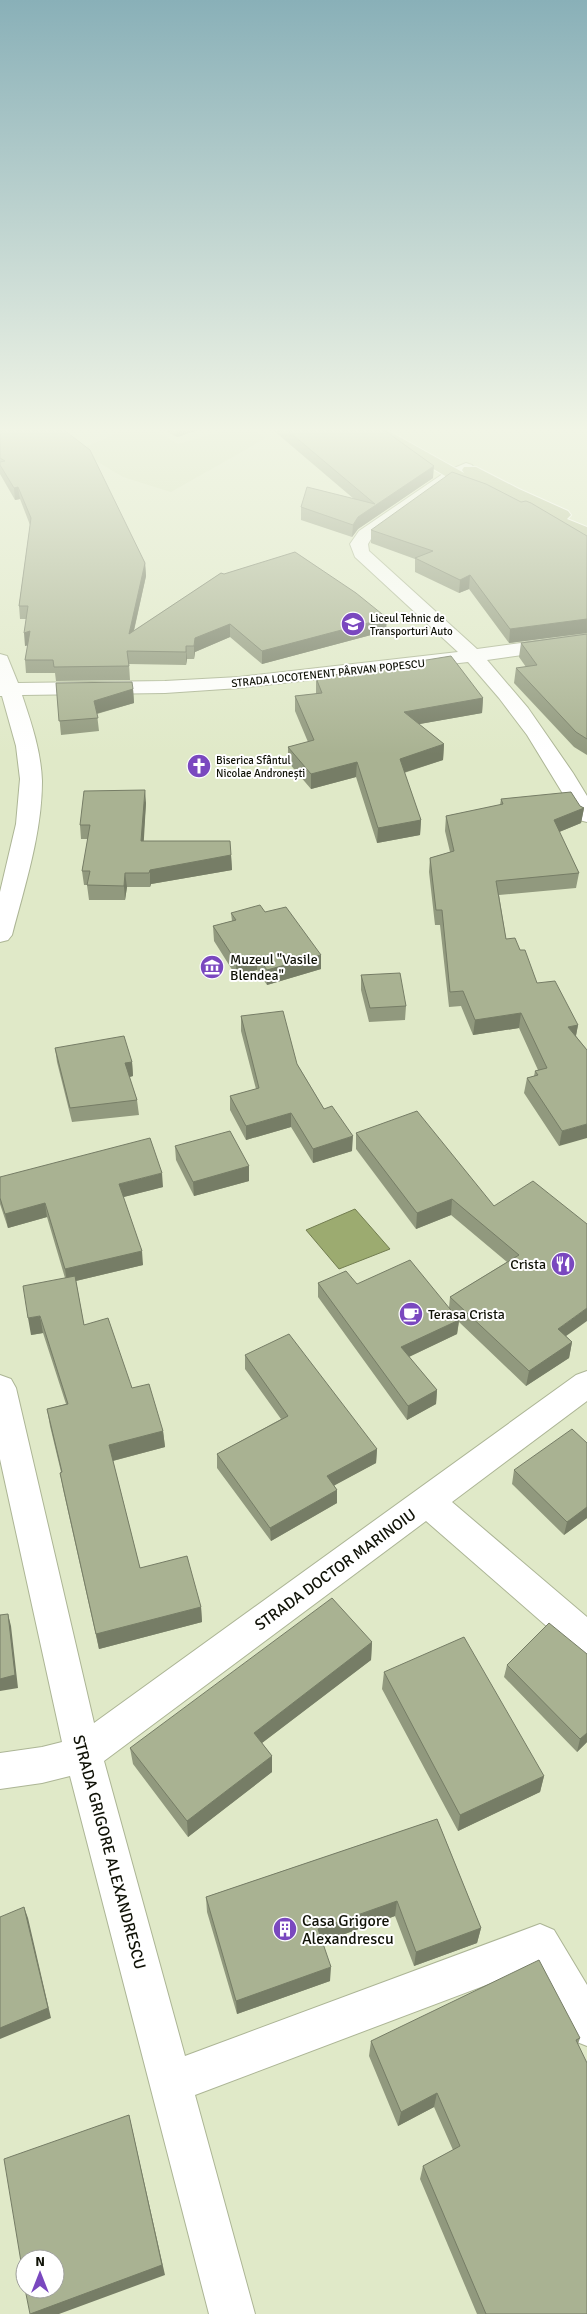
<svg xmlns="http://www.w3.org/2000/svg" width="587" height="2314" font-family="Signika,sans-serif">
<style>
.built{fill:#d5e0b8}
.water{fill:#9cab70;stroke:#727d50}
.lines{fill:none;stroke-linecap:round;stroke-linejoin:round}
.minor-casing{stroke:#acb595;stroke-width:2}
.major-casing{stroke:#fff;stroke-width:2}
.minor{fill:#fff;fill-rule:evenodd}
.major{fill:#b8c199;fill-rule:evenodd}
.wall{fill:#91997e}
.shaded-wall{fill:#767d66}
.building{fill:#a9b292;stroke:#767d66}
.labels{text-anchor:middle;stroke-width:4;stroke-linejoin:round;paint-order:stroke}
.far-poi-label{font-size:11px;fill:#101207;stroke:#fff;text-anchor:start}
.far-street-label{font-size:11px;fill:#101207;stroke:#fff}
.poi-label{font-size:14px;fill:#101207;stroke:#fff;text-anchor:start}
.near-street-label{font-size:16px;fill:#101207;stroke:#fff}
.near-poi-label{font-size:16px;fill:#101207;stroke:#fff;text-anchor:start}
</style>
<rect width="100%" height="100%" fill="#e0e9c8"/>
<!-- built -->
<path class="built" d="M125 430H154L178 444 226 430H253L266 438 171 492 123 477 78 450Z"/>
<!-- water -->
<path class="water" d="M355 1209 390 1249 339 1269 306 1230Z"/>
<g class="lines">
<!-- minor casing -->
<g class="minor-casing">
<path id="minor" d="M466 463 472 465 474 468 472 471 459 477 371 539 368 544 369 551 477 649 587 634V646L487 660 528 708 573 773 587 796V822L579 820 527 735 499 698 468 662 239 688 165 693 22 695C31 722 41 751 42 781 42 833 25 885 12 935L8 940 0 942V892L16 824 20 779 16 746 2 696H0V654L7 656 18 683 165 681 239 677 458 652 355 557 350 544 359 531 447 471Z
M587 1371V1401L452 1502 587 1617V1655L575 1651 426 1521 104 1761 185 2056 540 1924 554 1930 587 1985V2046L572 2040 531 1968 195 2095 255 2314H209L70 1776 42 1783 0 1789V1753L42 1747 62 1742 0 1459V1375L11 1379 16 1388 94 1723 576 1375Z"/>
</g>
<!-- major casing -->
<g class="major-casing">
<path id="major" d="M367 430H387L464 473 462 470 464 467H476L519 489 568 511 571 515 567 519 587 527V538L535 519 532 515 538 511 492 488 490 493 484 494 447 477Z"/>
</g>
<!-- minor -->
<use href="#minor" class="minor"/>
<!-- major -->
<use href="#major" class="major"/>
</g>
<!-- wall -->
<path class="wall" d="M0 430 67 433 145 563 146 576 134 631 221 573 386 631 262 664 230 637 195 652 194 659H187L186 665 129 664 130 680 56 681 55 673H26L25 660 28 645 25 646 26 619H20L19 606 30 525 20 499 15 500 0 474Z
M164 430H198L177 437Z
M273 430H384L433 478 358 529 352 537 301 520V507L354 499Z
M371 530 587 536V633L509 643 469 589 459 593 415 572V559L371 543Z
M587 634V755L574 747 514 683 516 668 526 667 519 657 521 643Z
M316 678 483 698 482 713 419 724 444 744 443 760 404 773 421 820 420 835 377 843 356 777 311 789 288 762V747L308 742 295 711V696L316 694Z
M56 683 133 689 134 703 97 714 99 731 61 735Z
M501 799 580 806 584 808 581 823 559 832 579 873 576 888 499 895 506 939 520 950 537 983 578 1025 576 1036 587 1050 559 1146 524 1093 527 1078 534 1076 535 1071 538 1070 519 1028 473 1035 461 1006 449 1007 440 925H435L429 872 430 858 450 852 445 831 446 816 500 805Z
M146 803 143 841 231 855 232 870 151 884 150 887H127L125 900H89L87 885H84L82 871 88 839H81L80 825Z
M265 912 321 969 267 985 257 970 236 976 214 941 213 926 232 921 231 913Z
M361 975 406 1006 405 1020 369 1022 361 990Z
M241 1016 297 1064 324 1109 352 1151 313 1163 291 1127 246 1140 230 1110V1096L256 1089 241 1031Z
M55 1048 132 1062 133 1076 129 1077 137 1100 139 1115 72 1122 57 1062Z
M356 1133 494 1206 566 1336 572 1342 569 1358 526 1386 459 1322 457 1334 409 1357 437 1390 436 1404 407 1420 318 1297V1283L357 1284 449 1308 450 1297 507 1262 451 1215 416 1229 356 1149Z
M175 1146 249 1166V1181L194 1196 176 1160Z
M0 1177 163 1187 123 1197 143 1265 76 1281 84 1325 132 1388 163 1431 165 1447 113 1461 140 1568 201 1607 202 1622 99 1649 63 1489 60 1473 61 1472 50 1426 47 1409 66 1404 43 1333 31 1335 65 1278 47 1217 8 1228 0 1204Z
M245 1355 377 1449 376 1463 334 1485 337 1490V1503L271 1541 217 1468V1454L281 1419 245 1369Z
M587 1443V1518L564 1535 512 1484 514 1470Z
M372 1642 371 1660 262 1743 272 1756V1772L188 1837 133 1764 130 1748Z
M587 1654V1742L577 1752 504 1677 507 1665Z
M384 1672 544 1776 540 1792 458 1831 382 1689Z
M437 1819 481 1928 477 1943 414 1966 395 1916 322 1942 330 1981 237 2014 207 1912 206 1897Z
M580 2038 578 2044 587 2314H477L420 2179 423 2166 453 2150 434 2107 398 2126 369 2056 371 2041Z"/>
<!-- shaded-wall -->
<path class="shaded-wall" d="M177 430H198L177 437Z
M434 466 433 478 358 529 352 537 353 525 358 517Z
M18 487 20 499 15 500 14 488Z
M145 563 146 576 130 647 129 634Z
M470 575 469 589 459 593 460 580Z
M387 618 386 631 262 664V651Z
M587 619V633L509 643 510 629Z
M230 624V637L195 652 194 659V646L195 638Z
M30 631 32 644 25 646 24 633Z
M186 646 187 659 186 665Z
M133 689 134 703 95 714 94 701Z
M483 698 482 713 403 727 404 712Z
M444 744 443 760 399 774 400 759Z
M357 762 356 777 311 789V774Z
M145 790 146 803 143 855 141 841Z
M584 808 581 823 552 835 554 820Z
M421 820 420 835 377 843 378 828Z
M231 855 232 870 151 884 150 887V870Z
M125 873 127 887 125 900 124 886Z
M321 955V969L267 985V970Z
M257 956V970L236 976V961Z
M521 1013 519 1028 473 1035 475 1020Z
M578 1025 575 1040 568 1027Z
M132 1062 133 1076 126 1078 125 1063Z
M291 1113V1127L246 1140V1126Z
M587 1124V1138L559 1146 562 1131Z
M353 1136 352 1151 313 1163V1149Z
M249 1166V1181L194 1196 193 1182Z
M162 1173 163 1187 120 1198 119 1184Z
M452 1199 451 1215 416 1229 417 1213Z
M45 1203 47 1217 8 1228 5 1214Z
M142 1251 143 1265 67 1283 65 1269Z
M587 1308V1321L555 1344 558 1329Z
M40 1316 43 1333 31 1335 28 1318Z
M459 1320 457 1334 400 1361 401 1347Z
M572 1342 569 1358 526 1386 529 1371Z
M437 1390 436 1404 407 1420 408 1406Z
M163 1431 165 1447 112 1461 109 1445Z
M377 1449 376 1463 326 1490 327 1476Z
M337 1490V1503L271 1541 270 1528Z
M587 1507V1518L564 1535 567 1522Z
M201 1607 202 1622 99 1649 96 1634Z
M8 1614 11 1626 18 1688 0 1691V1679Z
M372 1642 371 1660 254 1749V1733Z
M587 1733V1742L577 1752 580 1739Z
M272 1756V1772L188 1837 187 1821Z
M544 1776 540 1792 458 1831 460 1815Z
M397 1901 395 1916 317 1944 318 1929Z
M24 1907 28 1918 51 2018 0 2039V2028Z
M481 1928 477 1943 414 1966 416 1952Z
M331 1967 330 1981 237 2014 236 2001Z
M437 2093 434 2107 398 2126 401 2112Z
M129 2115 165 2275 59 2314H31Z"/>
<!-- building -->
<path class="building" d="M0 430H64L90 450 145 563 129 634 221 573 224 574 295 552 356 593 387 618 262 651 230 624 195 638 194 646H186V652L127 651 129 666 54 667 53 660H25L30 631 24 633 28 606H19L31 518 18 487 14 488 0 465V462L5 461 0 458Z
M287 430H384L434 466 358 517 353 525 301 507 307 487 375 504Z
M452 472 486 484 521 502 526 501 531 503 587 536V619L510 629 470 575 460 580 415 558 433 551 371 530Z
M587 634V739L576 732 516 668 537 665 521 643Z
M451 656 483 698 404 712 444 744 400 759 421 820 378 828 357 762 311 774 288 747 314 740 295 696 322 693 316 678Z
M132 682 133 689 94 701 98 718 59 721 56 683Z
M145 790 141 841H230L231 855 150 870 149 873H125L124 886 87 885 90 871H82L90 825H80L84 791Z
M571 792 580 806 584 808 554 820 579 873 496 881 506 939 515 938 520 950H525L537 983 555 981 578 1025 568 1027 587 1050V1124L562 1131 527 1078 538 1075 535 1071 547 1068 521 1013 475 1020 463 991 450 992 442 910H436L430 858 454 851 446 816 503 804 501 799Z
M260 905 265 912 286 907 321 955 267 970 257 956 236 961 213 926 236 920 231 913Z
M400 973 406 1006 370 1008 361 975Z
M283 1011 297 1064 324 1109 332 1106 353 1136 313 1149 291 1113 246 1126 230 1096 259 1088 241 1016Z
M124 1036 132 1062 125 1063 137 1100 70 1108 55 1048Z
M417 1111 494 1206 533 1181 587 1224V1308L558 1329 572 1342 529 1371 450 1297 519 1255 452 1199 417 1213 356 1133Z
M230 1131 249 1166 193 1182 175 1146Z
M150 1138 162 1173 119 1184 142 1251 65 1269 45 1203 5 1214 0 1198V1177Z
M410 1260 459 1320 401 1347 437 1390 408 1406 318 1283 346 1271 357 1284Z
M75 1276 84 1325 108 1318 132 1388 149 1384 163 1431 109 1445 140 1568 187 1556 201 1607 96 1634 60 1473 62 1472 47 1409 68 1404 40 1316 28 1318 23 1286Z
M289 1334 377 1449 327 1476 337 1490 270 1528 217 1454 288 1416 245 1355Z
M572 1429 587 1443V1507L567 1522 514 1470Z
M332 1598 372 1642 254 1733 272 1756 187 1821 130 1748Z
M8 1614 15 1675 0 1679V1615Z
M549 1623 587 1654V1733L580 1739 507 1665Z
M464 1637 544 1776 460 1815 384 1672Z
M437 1819 481 1928 416 1952 397 1901 318 1929 331 1967 236 2001 206 1897Z
M24 1907 48 2008 0 2028V1917Z
M539 1960 580 2038 576 2040 587 2063V2314H486L423 2166 460 2146 437 2093 401 2112 371 2041Z
M129 2115 162 2265 30 2314 25 2289H55V2259H25V2286L4 2159Z"/>
<!-- sky -->
<linearGradient id="sky" x2="0" y2="1"><stop stop-color="#89b0b8"/><stop offset="0.57" stop-color="#f1f5e6"/><stop offset="1" stop-color="#f1f5e6" stop-opacity="0"/></linearGradient>
<rect width="587" height="754" fill="url(#sky)"/>
<!-- icons -->
<defs>
<g id="school-disc" transform="scale(1.25)"><circle r="9.5" fill="#7a48bf" stroke="#fff"/><path d="M0-5L7-2L0 1L-7-2ZM-4 1L0 2.5L4 1V4Q0 6-4 4Z" fill="#fff"/></g>
<g id="church-disc" transform="scale(1.25)"><circle r="9.5" fill="#7a48bf" stroke="#fff"/><path d="M-1.2-6h2.4v3.5h3.3v2.4h-3.3V6h-2.4V-.1h-3.3v-2.4h3.3Z" fill="#fff"/></g>
<g id="museum-disc" transform="scale(1.25)"><circle r="9.5" fill="#7a48bf" stroke="#fff"/><path d="M0-6L6-3V-2H-6V-3ZM-5-1h2V3h-2ZM-1-1h2V3h-2ZM3-1h2V3H3ZM-6 4H6V6H-6Z" fill="#fff"/></g>
<g id="restaurant-disc" transform="scale(1.25)"><circle r="9.5" fill="#7a48bf" stroke="#fff"/><path d="M-5-6h1v4h1v-4h1v4h1v-4h1v5L-1.5 .5V6h-2V.5L-5-1ZM5-6V6H3V1.5H1.5Q1.5-4 5-6Z" fill="#fff"/></g>
<g id="cafe-disc" transform="scale(1.25)"><circle r="9.5" fill="#7a48bf" stroke="#fff"/><path d="M-5.5-4.5H6V0H3Q3 3.5 0 3.5H-2.5Q-5.5 3.5-5.5 0ZM3-3.2v2h1.7v-2ZM-6 4.5H4V6H-6Z" fill="#fff"/></g>
<g id="building-disc" transform="scale(1.25)"><circle r="9.5" fill="#7a48bf" stroke="#fff"/><path d="M-4-6H4V6H1V3H-1V6H-4ZM-2.5-4.3h1.7v1.8h-1.7ZM.8-4.3h1.7v1.8H.8ZM-2.5-1h1.7V.8h-1.7ZM.8-1h1.7V.8H.8Z" fill="#fff"/></g>
</defs>
<g fill-rule="evenodd">
<use href="#school-disc" x="353" y="624"/>
<use href="#church-disc" x="199" y="766"/>
<use href="#museum-disc" x="212" y="967"/>
<use href="#restaurant-disc" x="563" y="1264"/>
<use href="#cafe-disc" x="411" y="1314"/>
<use href="#building-disc" x="285" y="1929"/>
</g>
<g class="labels">
<!-- far-poi labels -->
<g class="far-poi-label">
<text x="370" y="622">Liceul Tehnic de<tspan x="370" dy="13">Transporturi Auto</tspan></text>
<text x="216" y="764">Biserica Sfântul<tspan x="216" dy="13">Nicolae Andronești</tspan></text>
</g>
<!-- far-street labels -->
<g class="far-street-label">
<text transform="translate(328 673) rotate(-6)" y="4">STRADA LOCOTENENT PÂRVAN POPESCU</text>
</g>
<!-- poi labels -->
<g class="poi-label">
<text x="230" y="964">Muzeul "Vasile<tspan x="230" dy="16">Blendea"</tspan></text>
<text x="546" y="1269" text-anchor="end">Crista</text>
<text x="428" y="1319">Terasa Crista</text>
</g>
<!-- near-street labels -->
<g class="near-street-label">
<text transform="translate(335 1569) rotate(-36)" y="6">STRADA DOCTOR MARINOIU</text>
<text transform="translate(110 1852) rotate(75)" y="6">STRADA GRIGORE ALEXANDRESCU</text>
</g>
<!-- near-poi labels -->
<g class="near-poi-label">
<text x="302" y="1926">Casa Grigore<tspan x="302" dy="18">Alexandrescu</tspan></text>
</g>
</g>
<!-- north arrow -->
<g transform="translate(40 2274)"><circle r="24" fill="#ffffff" stroke="#9fa09c"/>
<path d="M0-4L9 19L0 12L-9 19Z" fill="#7a48bf"/>
<text y="-8" font-size="14" font-weight="bold" text-anchor="middle" fill="#101207">N</text>
</g>
</svg>
